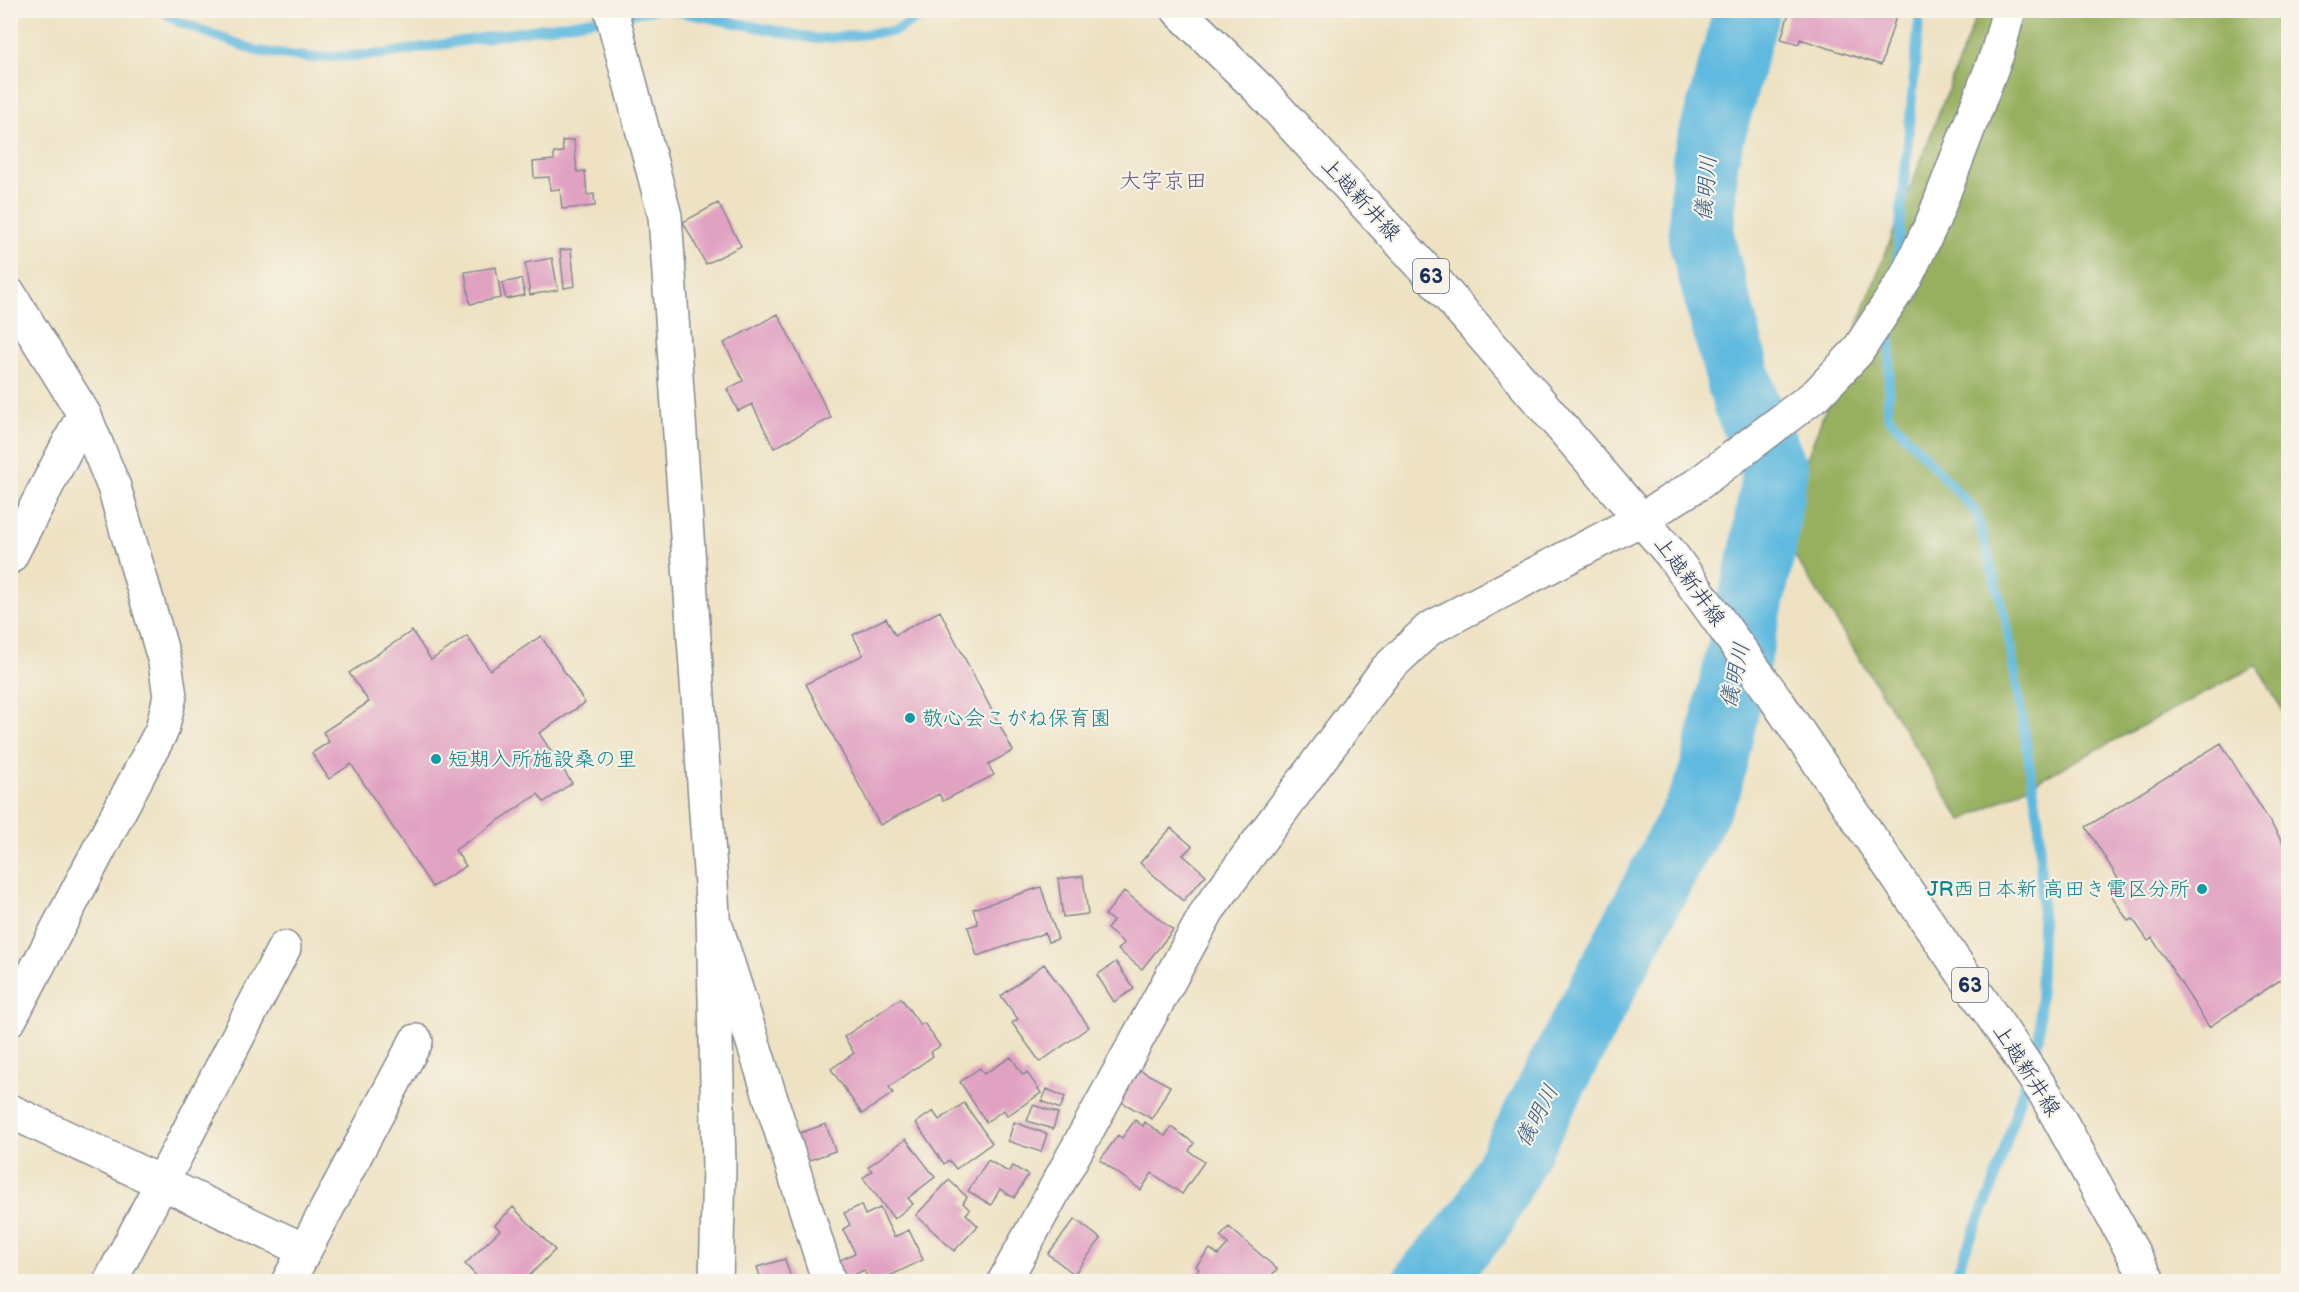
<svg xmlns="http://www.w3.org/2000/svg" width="2299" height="1292" font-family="'Balsamiq Sans','Klee One',sans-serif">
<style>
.forest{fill:#97b061;stroke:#597060;stroke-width:1.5}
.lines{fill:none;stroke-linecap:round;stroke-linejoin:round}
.stream{stroke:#61badf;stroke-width:10}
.river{stroke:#61badf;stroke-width:66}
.building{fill:#e1a2c2}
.street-casing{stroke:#848890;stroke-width:36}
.secondary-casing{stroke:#848890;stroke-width:36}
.primary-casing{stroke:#848890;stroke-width:36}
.street{stroke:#fff;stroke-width:33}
.secondary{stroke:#fff;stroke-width:33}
.primary{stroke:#fff;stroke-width:33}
.culture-dot{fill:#0f9aa8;stroke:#f7f3e8;stroke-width:2}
.labels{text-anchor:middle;stroke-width:4.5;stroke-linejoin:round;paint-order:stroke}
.shield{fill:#f7f3e8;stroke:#5d6a87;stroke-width:1.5}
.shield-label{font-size:20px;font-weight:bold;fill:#1b2f5e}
.street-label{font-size:21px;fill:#1b2f5e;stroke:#f7f3e8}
.culture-label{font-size:21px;fill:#0d838f;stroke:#f7f3e8;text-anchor:start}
.neighbourhood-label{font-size:22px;fill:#605781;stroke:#f7f3e8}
.water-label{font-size:22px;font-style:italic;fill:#305985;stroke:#f7f3e8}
</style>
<rect width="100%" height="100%" fill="#f7f3e8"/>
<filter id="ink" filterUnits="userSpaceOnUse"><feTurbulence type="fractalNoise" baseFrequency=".0167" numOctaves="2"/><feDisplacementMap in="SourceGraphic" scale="12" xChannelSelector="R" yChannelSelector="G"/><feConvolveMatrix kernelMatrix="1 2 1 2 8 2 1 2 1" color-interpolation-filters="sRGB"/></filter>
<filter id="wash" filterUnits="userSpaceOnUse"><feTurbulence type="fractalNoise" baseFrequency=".008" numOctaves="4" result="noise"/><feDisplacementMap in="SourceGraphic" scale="24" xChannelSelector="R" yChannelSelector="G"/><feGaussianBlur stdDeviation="1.35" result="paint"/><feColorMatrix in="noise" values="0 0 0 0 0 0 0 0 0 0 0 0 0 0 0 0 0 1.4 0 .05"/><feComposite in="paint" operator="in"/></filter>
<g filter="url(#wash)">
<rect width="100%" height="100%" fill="#eee2c3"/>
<!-- forest -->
<path class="forest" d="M1978 11H2288V721L2257 665 1962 821 1779 531Z"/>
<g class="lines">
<!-- stream -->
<path class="stream" d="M162 10 177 21 257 51 312 58 384 54 653 10
M670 10 817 39 895 31 932 10
M1896 270 1920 10
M1892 316 1887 415 1976 512 2006 620 2039 823 2042 922 2039 1037 2032 1061
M1958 1282V1269L1993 1186 2027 1076"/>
<!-- river -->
<path class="river" d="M1426 1282 1481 1220 1709 785 1763 548 1775 469 1745 402 1701 238 1705 160 1747 10"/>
</g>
<g id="blocks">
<!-- building -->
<path class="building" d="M1790 10H1898L1881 65 1800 39 1799 44 1781 39Z
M574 140 577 172 585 171 587 195 594 194 595 206 562 209 560 189 550 190 549 177 534 178 533 162 554 160V153L563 152 562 141Z
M718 203 741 246 706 264 683 222Z
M571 249 575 286 564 288 560 250Z
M552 258 558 290 530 295 525 263Z
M496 267 501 298 470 304 465 272Z
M521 279 525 295 506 299 502 283Z
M778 314 831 418 774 448 752 404 738 411 727 389 743 381 724 343Z
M940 611 1013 751 988 764 994 775 943 801 939 794 880 825 806 684 863 655 853 635 886 618 895 635Z
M412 631 431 660 467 636 490 670 541 636 585 703 539 733 572 783 544 802 538 794 455 850 466 866 432 887 351 764 329 779 312 753 329 742 323 732 369 702 349 673Z
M2221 743 2288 851V975L2209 1027 2152 938 2148 941 2133 919 2128 921 2110 893 2122 885 2086 827Z
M1171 828 1192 846 1183 855 1206 875 1183 901 1140 863Z
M1083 876 1088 914 1063 917 1058 879Z
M1041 887 1058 939 1048 942 1045 933 977 956 968 927 978 924 973 909Z
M1124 891 1173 930 1142 969 1118 950 1124 943 1107 929 1113 921 1105 915Z
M1116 962 1134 989 1114 1002 1097 975Z
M1044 964 1089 1027 1040 1062 1012 1023 1018 1019 1001 996Z
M901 998 920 1025 924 1023 940 1046 931 1052 933 1056 889 1087 893 1093 862 1114 831 1069 854 1053 844 1037Z
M1011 1057 1023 1075 1027 1072 1041 1093 1007 1116 1004 1110 986 1122 960 1082 980 1068 984 1074Z
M1136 1068 1170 1086 1152 1119 1118 1100Z
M1047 1089 1065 1097 1060 1109 1042 1101Z
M964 1103 992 1143 956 1169 949 1160 944 1164 916 1123 933 1111 939 1120Z
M1033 1105 1058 1113 1053 1129 1027 1121Z
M1135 1120 1143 1126 1145 1122 1165 1136 1171 1127 1194 1143 1189 1151 1204 1162 1182 1194 1152 1173 1141 1190 1100 1160 1118 1135 1122 1138Z
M1014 1122 1047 1134 1041 1152 1008 1141Z
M826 1124 835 1151 804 1162 794 1135Z
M906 1139 935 1177 908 1198 913 1204 894 1219 863 1178 872 1171 868 1167Z
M988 1160 1008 1172 1013 1166 1028 1175 1014 1198 1000 1189 991 1205 968 1191Z
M949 1180 967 1197 963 1203 970 1210 966 1214 978 1226 954 1251 916 1215Z
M861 1205 865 1215 880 1208 894 1237 909 1230 923 1260 877 1282H869L864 1270 845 1279 836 1262 855 1253 843 1229 850 1225 844 1213Z
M513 1207 555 1250 523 1282H482L465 1264 500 1230 495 1225Z
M1075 1219 1101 1239 1074 1274 1048 1254Z
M1229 1227 1277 1269 1266 1282H1188L1199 1269 1196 1266 1210 1249 1218 1255 1228 1244 1220 1237Z
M785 1259 792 1282H743L760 1276 757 1267Z"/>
</g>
</g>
<g filter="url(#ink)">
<use href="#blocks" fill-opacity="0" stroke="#848890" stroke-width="1.5"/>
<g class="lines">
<!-- street casing -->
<g class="street-casing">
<path id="street" d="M10 295 84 414 114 487 165 662 170 696 162 730 10 1019
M10 557 84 414
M717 929 829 1282
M10 1111 304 1250
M110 1282 284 948
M288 1282 416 1041
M1004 1282 1208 910 1386 670 1429 629 1643 518 1698 484 1817 394 1857 352 1906 277 1933 221 1997 54 2009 10"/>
</g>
<!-- secondary casing -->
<g class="secondary-casing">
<path id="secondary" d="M611 10 665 216 713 914 719 1167 716 1282"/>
</g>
<!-- primary casing -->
<g class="primary-casing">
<path id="primary" d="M1178 10 1261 91 1426 270 1671 554 1775 698 2046 1095 2149 1282"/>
</g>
<!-- street -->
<use href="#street" class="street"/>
<!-- secondary -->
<use href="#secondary" class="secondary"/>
<!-- primary -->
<use href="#primary" class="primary"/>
</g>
</g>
<!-- markers -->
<g class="culture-dot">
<circle cx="910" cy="718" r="6"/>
<circle cx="436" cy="759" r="6"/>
<circle cx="2202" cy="889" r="6"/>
</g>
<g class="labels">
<!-- shield labels -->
<g class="shield">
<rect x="1413" y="259" width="36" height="34" rx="4.5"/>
<rect x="1952" y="968" width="36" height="34" rx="4.5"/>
</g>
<g class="shield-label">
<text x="1431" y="283">63</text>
<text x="1970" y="992">63</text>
</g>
<!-- street labels -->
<g class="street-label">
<text transform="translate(1361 199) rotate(47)" y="7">上越新井線</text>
<text transform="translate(1690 581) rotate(54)" y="7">上越新井線</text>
<text transform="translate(2027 1070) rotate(57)" y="7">上越新井線</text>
</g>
<!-- culture labels -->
<g class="culture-label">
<text x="922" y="725">敬心会こがね保育園</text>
<text x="448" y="766">短期入所施設桑の里</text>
<text x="2190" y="896" text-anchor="end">JR西日本新 高田き電区分所</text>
</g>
<!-- neighbourhood labels -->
<g class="neighbourhood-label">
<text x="1163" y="188">大字京田</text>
</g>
<!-- water labels -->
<g class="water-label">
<text transform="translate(1705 188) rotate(-85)" y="8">儀明川</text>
<text transform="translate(1734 675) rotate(-77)" y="8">儀明川</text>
<text transform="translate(1536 1115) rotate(-62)" y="8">儀明川</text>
</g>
</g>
<!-- margin -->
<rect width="2299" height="1292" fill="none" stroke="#f7f3e8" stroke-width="36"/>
</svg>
